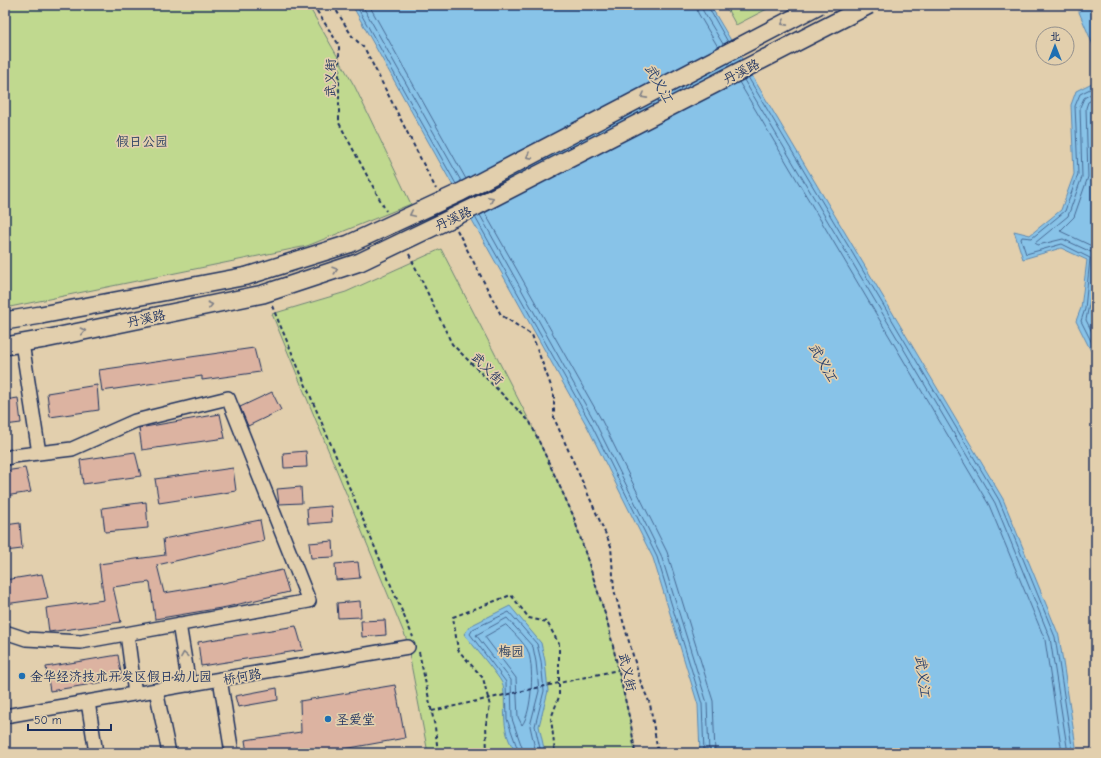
<svg xmlns="http://www.w3.org/2000/svg" width="1101" height="758" font-family="'Comic Neue','LXGW WenKai TC',sans-serif">
<style>
.green{fill:#c0d98f;stroke:#6e8476}
.water{fill:#88c3e8;stroke:#5c88b1}
.lines{fill:none;stroke-linecap:round;stroke-linejoin:round}
.shore{stroke:#476a95;stroke-width:1}
.building{fill:#dcb3a1;stroke:#1b2f5e}
.minor-casing{stroke:#1b2f5e;stroke-width:16}
.major-casing{stroke:#1b2f5e;stroke-width:20}
.path{stroke:#1b2f5e;stroke-width:2;stroke-dasharray:4 3;stroke-linecap:butt}
.minor{stroke:#e2cfad;stroke-width:13}
.major{stroke:#e2cfad;stroke-width:17}
.major-bridge-casing{stroke:#1b2f5e;stroke-width:20;stroke-linecap:butt}
.major-bridge{stroke:#e2cfad;stroke-width:17}
.oneway{stroke:#7e7f86}
.poi-dot{fill:#1f6fb2;stroke:#e2cfad;stroke-width:1.5}
.labels{text-anchor:middle;stroke-width:3.5;stroke-linejoin:round;paint-order:stroke}
.street-label{font-size:13px;fill:#1b2f5e;stroke:#e2cfad}
.park-label{font-size:13px;fill:#2c4063;stroke:#e2cfad}
.poi-label{font-size:13px;fill:#1b2f5e;stroke:#e2cfad;text-anchor:start}
.water-label{font-size:14px;font-style:italic;fill:#263e6c;stroke:#e2cfad}
</style>
<rect width="100%" height="100%" fill="#e2cfad"/>
<filter id="ink" filterUnits="userSpaceOnUse"><feTurbulence type="fractalNoise" baseFrequency=".025" numOctaves="2"/><feDisplacementMap in="SourceGraphic" scale="8" xChannelSelector="R" yChannelSelector="G"/><feConvolveMatrix kernelMatrix="1 2 1 2 8 2 1 2 1" color-interpolation-filters="sRGB"/></filter>
<g filter="url(#ink)">
<!-- green -->
<path class="green" d="M5 5H308L355 87 411 204 307 246 5 308Z
M725 5H765L767 9 736 25Z
M441 249 530 422 573 515 607 620 631 725 635 753H428L406 638 272 314 346 292Z"/>
<!-- water -->
<path class="water" d="M352 5H710L1003 499 1059 636 1077 753H700L698 705 653 558 587 426Z
M1080 5H1096V52L1079 12Z
M1096 81V352L1091 351 1076 321 1081 308 1087 260 1061 248 1023 259 1014 231 1030 235 1061 210 1074 174 1071 105 1076 91Z
M510 606 541 643 545 661 548 691 539 726 545 753H517C499 732 507 709 503 685 501 678 471 643 464 634L470 626Z"/>
<g class="lines">
<!-- shore -->
<path class="shore" d="M356 5 456 184
M362 5 461 181
M369 5 466 179
M696 5 698 13 718 47
M702 5 703 11 723 44
M707 5 728 42
M748 77 999 500 1055 637 1073 753
M744 80 995 503 1050 638 1068 753
M739 82 989 505 1045 640 1062 753
M1096 86 1080 94 1075 106 1078 174 1065 211 1032 238 1022 237 1021 239 1026 254 1062 244 1090 258 1085 309 1081 321 1094 347 1096 348
M1096 91 1084 98 1080 107 1082 177 1068 216 1035 243 1038 245 1063 239 1091 252 1095 256 1096 261 1094 279 1086 320 1096 340
M1096 98 1088 102 1086 108 1088 177 1074 217 1060 231 1096 248
M485 213 601 419 667 552 713 701 715 753
M480 215 595 422 661 555 707 703 709 753
M475 217 591 424 657 557 702 704 704 753
M506 625C513 632 522 641 527 649 535 664 532 713 522 725L518 717 516 678 485 637Z
M519 753 507 719 506 682 470 634 473 629 509 612 537 644 541 661 544 691 535 726 541 753
M524 753 512 719 511 680 476 635 507 618 533 647 536 662 539 691 530 726 536 753"/>
</g>
<!-- building -->
<path class="building" d="M254 348 260 372 202 380V376L102 391 99 370Z
M97 385 99 410 50 417 47 393Z
M272 392 281 410 248 426 240 407Z
M18 398 21 423 5 425V400Z
M220 414 225 438 142 450 139 428Z
M306 451 307 467 284 468 283 453Z
M135 452 141 476 83 484 80 460Z
M25 468 31 492 5 496V471Z
M233 468 236 491 159 503 155 479Z
M301 487 302 503 279 504 277 489Z
M146 502 148 528 105 532 102 508Z
M331 506 332 522 308 524 307 508Z
M260 520 264 541 157 565 164 593 224 583 282 570 289 592 227 607 155 619 150 582 113 587 121 622 49 632 46 608 104 600 99 564 165 555 163 539Z
M20 523 22 549 5 551V525Z
M333 541 334 557 311 558 309 543Z
M358 562 360 578 336 580 335 564Z
M42 574 48 598 5 604V580Z
M360 601 361 617 338 618 337 603Z
M385 620 386 635 362 637 361 621Z
M296 626 303 650 201 666 198 642Z
M118 655 122 679 50 691 46 667Z
M395 685 405 738 322 753H247L245 740 301 732 300 701Z
M277 688 278 700 238 707 235 696Z"/>
<g class="lines">
<!-- minor casing -->
<g class="minor-casing">
<path id="minor" d="M22 343 39 453
M5 459 13 456 72 449 135 421 228 398 309 601 81 642 26 639 5 632
M179 624 189 685
M127 634 135 694
M220 679 232 753
M156 690 169 753
M88 702 96 753
M5 716 408 647"/>
</g>
<!-- major casing -->
<g class="major-casing">
<path id="major" d="M5 321 41 315
M5 346 45 339"/>
</g>
<!-- path -->
<path class="path" d="M313 5 339 45V123L386 211
M333 5 352 36 365 49 436 189
M457 230 501 315 532 335 554 394V418L611 546 614 590 641 683 650 704 658 753
M409 254 452 344 530 422 573 515 607 620 631 725 635 753
M272 306 413 637
M419 652 435 727 438 753
M432 711 618 670
M487 753 486 724 490 706 483 678 458 650 453 617 511 595 529 618 547 622 559 644V697L551 718 555 753"/>
<!-- minor -->
<use href="#minor" class="minor"/>
<!-- major -->
<use href="#major" class="major"/>
<!-- major-bridge casing -->
<g class="major-bridge-casing">
<path id="major-bridge" d="M41 315 247 276 349 244 461 192 819 5
M45 339 263 294 360 262 477 206 869 5"/>
</g>
<!-- major-bridge -->
<use href="#major-bridge" class="major-bridge"/>
</g>
<!-- one-way arrows -->
<defs><path id="oneway-chevron" d="M-2-3.5L2.5 0L-2 3.5" fill="none" stroke-width="1.6" stroke-linecap="round" stroke-linejoin="round"/></defs>
<g class="oneway">
<use href="#oneway-chevron" transform="translate(784 23) rotate(152)"/>
<use href="#oneway-chevron" transform="translate(644 96) rotate(152)"/>
<use href="#oneway-chevron" transform="translate(529 156) rotate(152)"/>
<use href="#oneway-chevron" transform="translate(491 199) rotate(-27)"/>
<use href="#oneway-chevron" transform="translate(412 214) rotate(155)"/>
<use href="#oneway-chevron" transform="translate(335 270) rotate(-18)"/>
<use href="#oneway-chevron" transform="translate(210 305) rotate(-12)"/>
<use href="#oneway-chevron" transform="translate(83 331) rotate(-12)"/>
<use href="#oneway-chevron" transform="translate(184 655) rotate(-99)"/>
</g>
</g>
<!-- markers -->
<g class="poi-dot">
<circle cx="22" cy="676" r="4"/>
<circle cx="328" cy="719" r="4"/>
</g>
<g class="labels">
<!-- street labels -->
<g class="street-label">
<text transform="translate(741 71) rotate(-27)" y="5">丹溪路</text>
<text transform="translate(330 78) rotate(-90)" y="5">武义街</text>
<text transform="translate(453 218) rotate(-25)" y="5">丹溪路</text>
<text transform="translate(146 318) rotate(-12)" y="5">丹溪路</text>
<text transform="translate(488 368) rotate(45)" y="5">武义街</text>
<text transform="translate(628 672) rotate(77)" y="5">武义街</text>
<text transform="translate(242 676) rotate(-10)" y="5">桥何路</text>
</g>
<!-- park labels -->
<g class="park-label">
<text x="142" y="146">假日公园</text>
<text x="511" y="656">梅园</text>
</g>
<!-- poi labels -->
<g class="poi-label">
<text x="30" y="681">金华经济技术开发区假日幼儿园</text>
<text x="336" y="724">圣爱堂</text>
</g>
<!-- water labels -->
<g class="water-label">
<text transform="translate(659 83) rotate(60)" y="5">武义江</text>
<text transform="translate(823 362) rotate(60)" y="5">武义江</text>
<text transform="translate(923 676) rotate(83)" y="5">武义江</text>
</g>
</g>
<!-- margin -->
<rect width="1101" height="758" fill="none" stroke="#e2cfad" stroke-width="20"/>
<rect x="10" y="10" width="1081" height="738" fill="none" stroke="#1b2f5e" stroke-width="1.5" filter="url(#ink)"/>
<!-- north arrow -->
<g transform="translate(1055 46)"><circle r="19" fill="#e2cfad" stroke="#928f8d"/>
<path d="M0-3L7 15L0 10L-7 15Z" fill="#1f6fb2"/>
<text y="-6" font-size="11" font-weight="bold" text-anchor="middle" fill="#1b2f5e">北</text>
</g>
<!-- scale -->
<path d="M28 724v6h83v-6" fill="none" stroke="#1b2f5e" stroke-width="2"/>
<text x="34" y="724" font-size="12" fill="#1b2f5e" stroke="#e2cfad" stroke-width="3" paint-order="stroke">50 m</text>
</svg>
